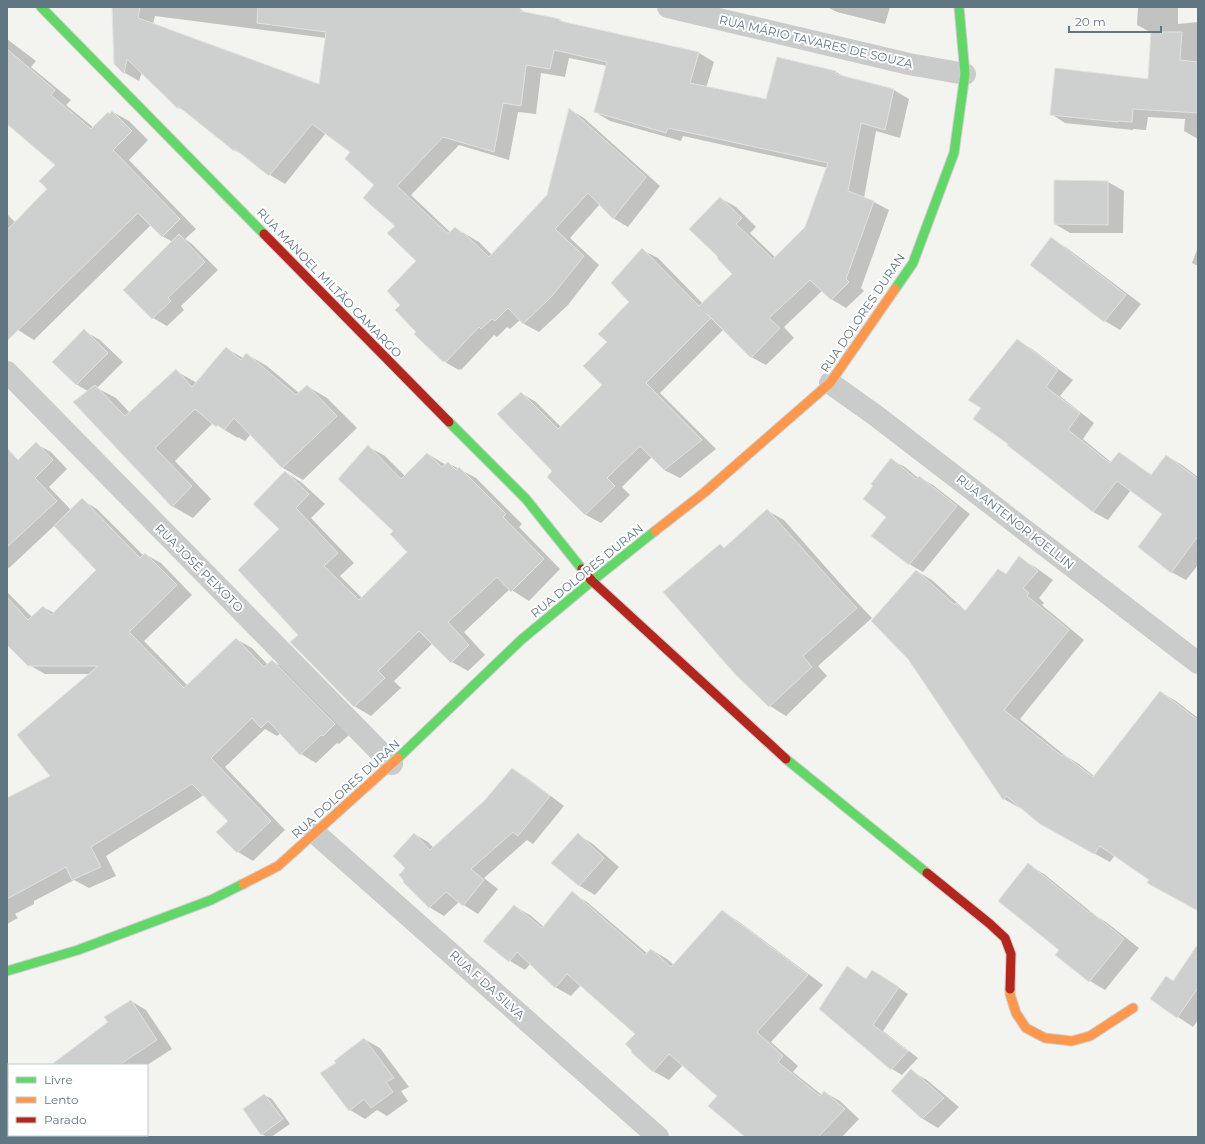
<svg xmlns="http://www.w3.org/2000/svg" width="1205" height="1144" font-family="Montserrat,sans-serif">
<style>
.shadow{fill:#0003;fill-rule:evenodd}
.building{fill:#ced0cf;stroke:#e2e2e0}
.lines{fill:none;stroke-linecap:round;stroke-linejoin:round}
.fast-casing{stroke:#ced0d0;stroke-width:11}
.slow-casing{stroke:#ced0d0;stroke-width:11}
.jam-casing{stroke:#ced0d0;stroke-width:11}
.street{stroke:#cacccc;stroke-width:22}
.fast{stroke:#63d668;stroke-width:9}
.slow{stroke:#ff974d;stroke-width:9}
.jam{stroke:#b3261e;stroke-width:9}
.labels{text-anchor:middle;stroke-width:4;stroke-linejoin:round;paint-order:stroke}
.street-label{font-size:12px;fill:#607783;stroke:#fff}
</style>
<rect width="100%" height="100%" fill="#f3f3f0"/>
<!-- shadow -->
<path class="shadow" d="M113 7H506L520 9 528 14 560 20 567 24 699 53 714 62 706 88 767 100 836 72 846 78 894 90 909 99 900 138 876 131 864 198 874 202 889 210 861 288 864 291 846 308 831 299 822 291 784 327 794 338 766 365 751 357 724 329 660 393 716 449 680 478 664 470 652 457 622 487 630 495 601 523 586 515 548 477 554 472 521 393 536 402 561 427 603 385 608 342 631 302 642 250 658 258 703 304 734 274 720 198 736 207 756 227 750 233 776 258 806 228 828 168 683 136 681 141 610 121 595 112 607 66 569 58 565 77 541 73 536 114 518 112 509 160 459 145 411 195 450 232 455 228 479 242 492 255 548 196 569 109 584 118 660 186 628 227 613 218 600 204 570 238 599 265 568 305 539 332 524 324 520 320 510 329 507 327 497 337 494 335 461 370 460 369 459 370 443 361 418 332 402 305 418 261 396 226 376 185 351 152 326 133 285 184 270 175 247 157 234 150 190 114 179 108 142 72 139 81 125 73 115 63ZM155 16 326 38 320 86 153 24Z
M827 7H890L885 24 837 12Z
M1138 7H1178V24L1198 22V139L1184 131 1185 119 1148 117 1146 130 1133 129V130L1065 123 1051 114 1148 80 1152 33 1137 25Z
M7 39 36 61 31 67 71 100 66 105 94 128 113 112 129 121 148 140 129 160 196 229 185 239 192 244 218 270 181 306 184 310 167 326 153 318 125 290 173 242 162 236 151 225 34 340 18 330 7 319V214L16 223 49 189 56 164 7 123Z
M1108 182 1124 191 1123 233H1070L1055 224Z
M1051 239 1067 248 1141 304 1120 330 1105 321 1031 265Z
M1198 247V266L1192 263Z
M84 331 100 340 123 362 97 388 116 398 130 413 176 371 197 383 226 348 243 358 246 354 267 366 299 393 307 386 327 398 357 428 303 480 283 468 251 434 245 441 238 437V438L213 423 175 461 211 499 193 518 172 506 89 392 76 384Z
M1017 340 1032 349 1073 380 1060 396 1094 423 1083 439 1112 463 1119 453 1152 475 1167 456 1182 465 1198 477V565L1186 580 1171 572 1163 514 1131 490 1108 520 1093 512 1010 444 982 408Z
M36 444 51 452 67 469 49 487 71 510 82 500 97 509 144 556 145 554 161 563 192 595 144 641 188 686 236 639 252 648 268 665 272 661 288 670 350 734 339 744 337 743 316 763 301 754 281 733 277 736 265 729 225 767 285 830 253 861 238 852 218 832 229 821 204 795 106 856 116 876 89 888 74 880 34 901V904L15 914 18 918 7 924V800L52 776 90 674H45L29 665 7 643V592L32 617 43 607 54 613 97 570 55 525 9 568 7 567V472Z
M369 447 385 456 405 476 428 454 446 465 448 463 476 478 522 524 519 527 560 569 529 601 510 589 464 632 485 655 468 671 452 662 433 643 394 681 401 688 371 716 354 706 299 635 280 529 285 472 301 482 325 504 311 518 354 563 340 576 362 598 409 552 395 531Z
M891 460 905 467 918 478 919 477 933 485 970 514 923 572 909 564 874 486Z
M768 511 784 520 853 598 872 618 818 666 827 676 786 716 770 706 736 674 720 545 725 548Z
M1019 558 1035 567 1053 580 1039 598 1044 603 1042 605 1084 640 1020 719 1064 755 1079 764 1094 776 1160 692 1176 701 1198 718V910L1151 880 1115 855 1110 862 1057 833 1021 807 1020 808 1004 799 909 658 916 571 932 580 966 611 1007 575Z
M513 769 527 778 564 806 533 844 527 840 484 878 498 889 478 914 459 902 444 916 429 907 407 868 414 834 428 842 434 848 485 802Z
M578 835 593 844 619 867 595 895 580 886 552 863Z
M1028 865 1044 874 1096 916 1106 922 1139 948 1105 990 1090 981 1057 955 1060 950Z
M572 893 587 902 648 954 652 950 667 959 674 965 722 912 738 921 823 985 771 1042 798 1066 793 1072 822 1095 824 1092 840 1101 859 1119 842 1137H746L718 1096 683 1065 669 1080 653 1071 636 1034 581 985 571 996 555 987 530 964 525 970 510 961 514 906 530 915 544 927Z
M1198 946V1020L1193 1027 1151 999 1173 982Z
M883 977 908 994 883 1031 918 1058 902 1075 892 1069 820 1008 867 980Z
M131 1001 146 1010 172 1049 147 1065H78L109 1023Z
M364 1039 380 1048 409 1087 401 1091 408 1101 387 1116 377 1110 365 1119 350 1110 337 1063Z
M911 1071 927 1080 959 1107 938 1128 923 1119 893 1091Z
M264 1095 272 1099 290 1124 271 1137H267L262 1134Z"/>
<!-- building -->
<path class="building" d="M112 7H140L138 18 319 84 326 32 257 23 258 7H521L520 11 560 19V21L699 52 690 83 766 99 777 57 836 71V74L894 89 885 130 861 123 848 191 874 201 846 279 849 282 831 300 810 280 769 318 780 328 751 358 706 313 711 318 646 383 702 440 664 470 640 446 607 478 615 486 585 515 547 477 552 471 497 414 521 392 558 429 602 385 583 366 607 342 598 334 629 302 611 283 642 248 699 306 732 274 717 258 718 257 689 229 720 197 742 218 736 224 773 259 805 227 828 163 668 128 666 133 594 112 607 62 554 50 550 69 526 65 521 106 503 103 494 152 443 137 397 186 448 234 455 227 462 233 463 232 489 257 547 195 569 108 646 177 613 219 588 193 555 229 584 256 552 296 523 324 508 308 495 321 492 319 481 329 479 327 446 362 444 361 443 362 414 334 416 332 395 310 400 305 387 291 416 261 387 233 395 226 363 198 374 185 345 159 350 152 312 124 269 176 235 149 234 151 178 106V109L127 59 124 74 114 64Z
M1151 32H1182L1180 60 1198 62V113L1133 109 1132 122 1118 121V122L1050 115 1055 68 1148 79Z
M7 49 55 90 51 95 91 129 108 112 109 114 112 111 132 131 113 150 180 219 162 237 138 213 7 341V230L47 189 39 181 55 165 7 124Z
M1054 180 1108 181V225L1054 224Z
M179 234 205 262 168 298 171 301 152 319 123 290Z
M1051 237 1126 295 1104 322 1030 265Z
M84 329 108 353 76 385 52 362Z
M1017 339 1058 370 1046 387 1080 413 1068 430 1110 463 1119 452 1151 475 1166 455 1198 479V536L1171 573 1138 547 1162 514 1117 481 1093 512 1007 445 1008 444 973 419 981 408 968 400Z
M226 347 241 360 246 353 296 395 307 385 337 416 282 468 234 418 224 430 218 425 216 427 195 409 155 448 192 486 172 507 73 402 95 385 125 416 176 369 192 387Z
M36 442 53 460 35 478 57 501 7 547V448L18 460Z
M368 445 401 479 427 453 442 467 448 462 456 470 459 467 506 514 503 517 544 559 511 592 497 577 448 622 469 645 451 663 419 631 378 671 385 678 354 707 290 642 298 635 238 570 279 529 253 504 285 471 309 494 296 508 338 553 324 566 359 600 407 552 390 534 393 531 338 479Z
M891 458 916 479 919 476 957 506 909 565 871 536 886 517 863 499 873 486 871 484Z
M82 498 140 558 145 553 177 585 129 632 184 688 236 638 264 667 272 660 335 724 323 736 321 735 300 755 268 721 261 728 252 718 211 758 271 821 237 853 216 832 228 821 192 784 91 847 101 867 72 880 66 867 7 899V798L50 776 17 735 98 666H28L7 645V597L28 620 43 606 51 615 96 570 54 526Z
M767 509 837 587 857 608 803 656 812 667 769 707 735 674 663 592 720 544 724 548Z
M1019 556 1038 571 1023 588 1029 593 1027 596 1069 630 1004 710 1062 756 1063 754 1093 777 1160 691 1198 720V911L1147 883 1149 880 1100 846 1094 854 1040 824 1006 796 1003 800 908 659 871 621 916 570 955 605 956 603 965 611 998 569 1006 574Z
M512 768 550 796 518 836 513 832 471 869 484 880 463 906 446 892 429 908 403 882 404 881 399 875 405 868 393 856 414 833 430 850 484 801Z
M578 833 604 858 579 886 551 863Z
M1028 863 1089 913 1090 911 1124 939 1089 982 1055 955 1059 950 998 901Z
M572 891 645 955 651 949 671 967 722 910 808 975 757 1032 783 1056 778 1062 820 1096 824 1091 845 1109 818 1137H745L708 1106 717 1096 669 1054 653 1072 631 1052 632 1051 625 1044 635 1034 567 974 555 988 517 952 509 962 483 941 514 905 542 928Z
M1198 944V988L1177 1018 1150 999 1166 976 1173 981Z
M847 966 866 979 872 970 899 987 873 1025 908 1051 891 1070 819 1009Z
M131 1000 157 1040 119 1065H51L108 1022 104 1017Z
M364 1038 394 1078 386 1082 393 1092 371 1108 364 1099 349 1111 320 1073 336 1063 334 1061Z
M911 1069 944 1098 922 1119 891 1091Z
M264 1094 283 1119 261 1135 243 1109Z"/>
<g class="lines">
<!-- fast casing -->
<g class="fast-casing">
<path id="fast" d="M41 7 264 234
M895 289 913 263 954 153 965 74 959 7
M449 422 526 499 582 569
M398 758 521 640 592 581 655 531
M786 759 927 873
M7 971 78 950 211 900 243 884"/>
</g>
<!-- slow casing -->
<g class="slow-casing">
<path id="slow" d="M655 531 705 492 830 383 895 289
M243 884 278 866 398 758
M1010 989V994L1016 1013 1026 1028 1045 1038 1072 1041 1090 1036 1133 1008"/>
</g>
<!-- jam casing -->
<g class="jam-casing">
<path id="jam" d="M264 234 449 422
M582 569 592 581 786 759
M927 873 990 924 1005 938 1011 954 1010 989"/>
</g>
<!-- street -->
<path class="street" d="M668 7 909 64 965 74
M7 372 392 764
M830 383 875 415 1198 663
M315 833 658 1137"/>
<!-- fast -->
<use href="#fast" class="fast"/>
<!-- slow -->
<use href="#slow" class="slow"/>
<!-- jam -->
<use href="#jam" class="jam"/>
</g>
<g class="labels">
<!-- street labels -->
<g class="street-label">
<text transform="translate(816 42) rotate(13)" y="4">RUA MÁRIO TAVARES DE SOUZA</text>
<text transform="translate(329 283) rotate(46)" y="4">RUA MANOEL MILTÃO CAMARGO</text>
<text transform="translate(863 313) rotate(-56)" y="4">RUA DOLORES DURAN</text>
<text transform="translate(1015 522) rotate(38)" y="4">RUA ANTENOR KJELLIN</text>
<text transform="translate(199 568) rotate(45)" y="4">RUA JOSÉ PEIXOTO</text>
<text transform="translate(587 571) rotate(-39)" y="4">RUA DOLORES DURAN</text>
<text transform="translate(346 789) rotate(-42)" y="4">RUA DOLORES DURAN</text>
<text transform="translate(487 985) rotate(42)" y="4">RUA F DA SILVA</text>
</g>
</g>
<!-- border -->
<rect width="1205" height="1144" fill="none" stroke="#607783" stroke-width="16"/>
<!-- legend -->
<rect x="8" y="1064" width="140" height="72" fill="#ffffff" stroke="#bfc9cd"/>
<rect x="16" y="1077" width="20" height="6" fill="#63d668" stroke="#bfc9cd"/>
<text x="44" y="1084" font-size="12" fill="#607783">Livre</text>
<rect x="16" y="1097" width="20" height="6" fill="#ff974d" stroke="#bfc9cd"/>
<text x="44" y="1104" font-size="12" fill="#607783">Lento</text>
<rect x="16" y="1117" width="20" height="6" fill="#b3261e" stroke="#bfc9cd"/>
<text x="44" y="1124" font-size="12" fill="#607783">Parado</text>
<!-- scale -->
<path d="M1069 26v6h92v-6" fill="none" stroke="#607783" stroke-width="2"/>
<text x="1075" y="26" font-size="12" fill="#607783" stroke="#ffffff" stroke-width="3" paint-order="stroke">20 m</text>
</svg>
